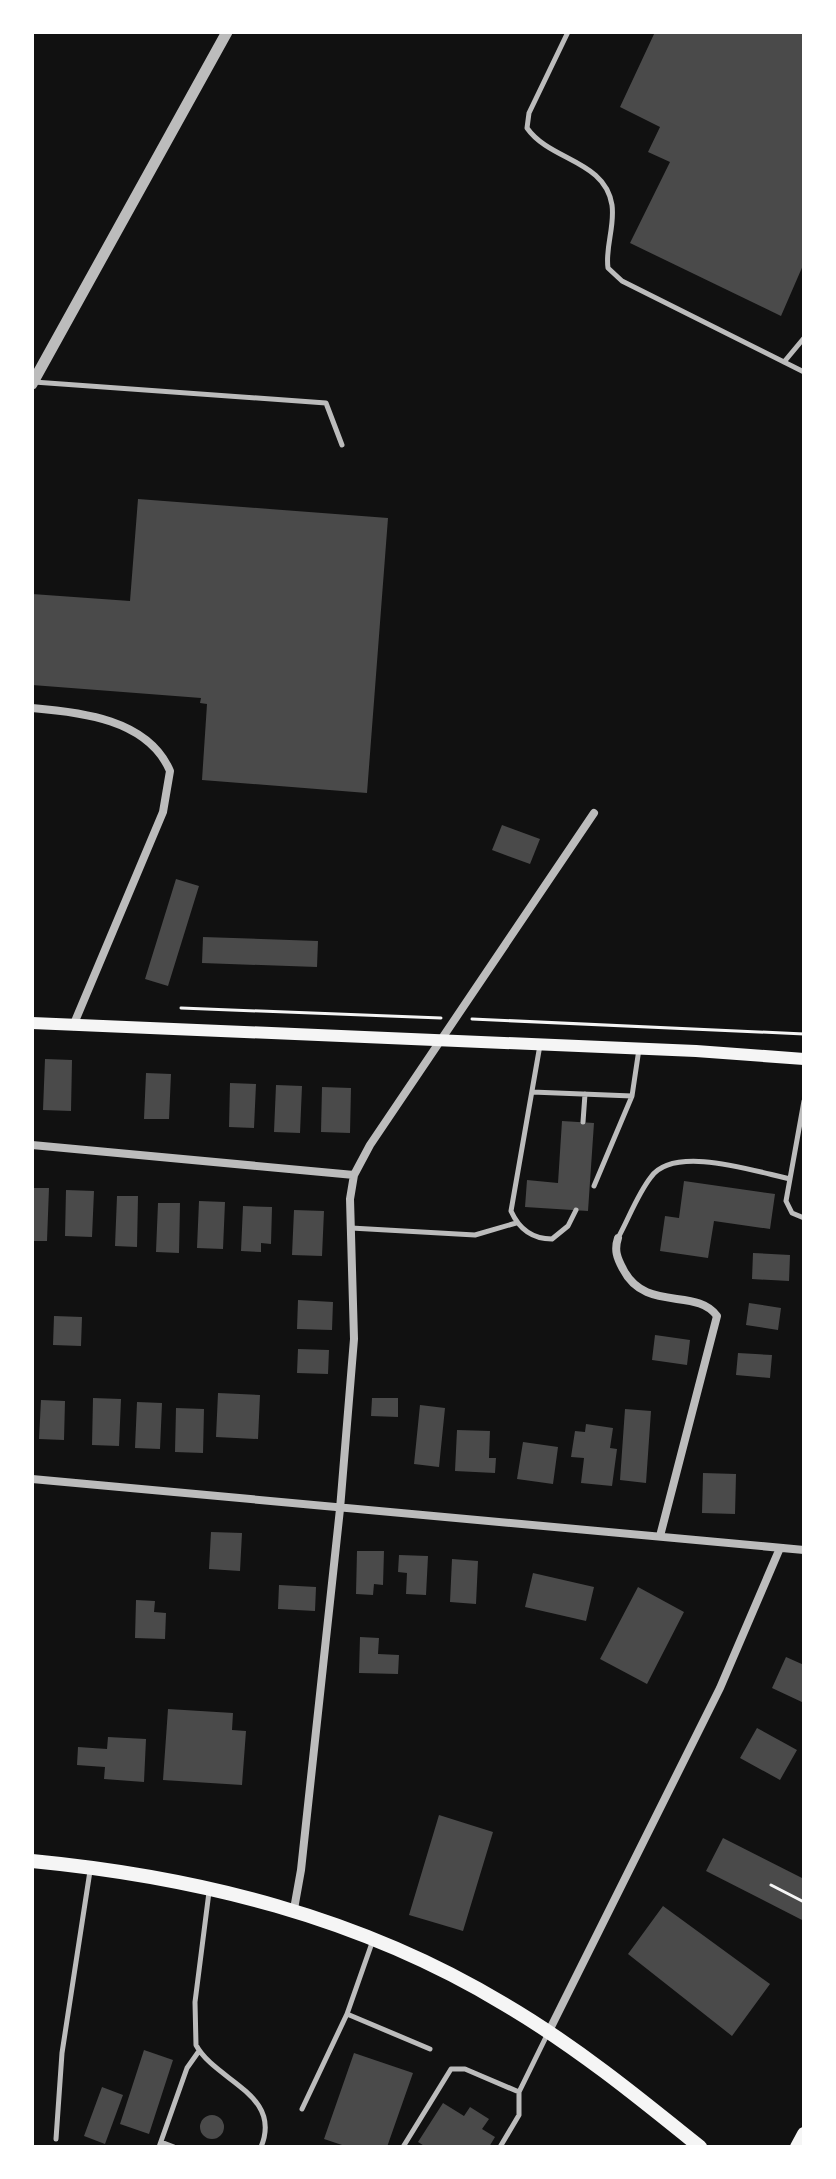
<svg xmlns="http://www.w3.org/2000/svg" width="836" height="2179" font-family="Barlow,sans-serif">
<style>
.building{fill:#4a4a4a}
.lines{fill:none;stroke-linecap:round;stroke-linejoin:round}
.path{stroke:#f5f5f5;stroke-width:3}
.service{stroke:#bcbcbc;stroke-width:5}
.minor{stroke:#bcbcbc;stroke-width:8}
.tertiary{stroke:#bcbcbc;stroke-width:11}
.secondary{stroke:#f5f5f5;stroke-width:12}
.primary{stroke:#f5f5f5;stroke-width:14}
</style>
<rect width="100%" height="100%" fill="#111"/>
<!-- building -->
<path class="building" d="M655 32H804V263L781 316 630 243 670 162 648 152 660 127 620 107Z
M138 499 388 518 367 793 202 780 207 704 200 703 201 698 32 685V594L130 601Z
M502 825 540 839 530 864 492 850Z
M176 879 199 886 168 986 145 979Z
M203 937 318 941 317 967 202 963Z
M45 1059 72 1060 71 1111 43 1110Z
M146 1073 171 1074 169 1119H144Z
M230 1083 256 1084 254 1128 229 1127Z
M276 1085 302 1086 300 1133 274 1132Z
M322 1087 351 1088 350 1133 321 1132Z
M562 1121 594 1123 588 1211 525 1207 527 1180 558 1183Z
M684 1181 775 1194 770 1229 714 1221 708 1258 660 1251 665 1216 679 1218Z
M32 1188H49L47 1241H32Z
M66 1190 94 1191 92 1237 65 1236Z
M117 1196H138L137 1247 115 1246Z
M199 1201 225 1202 223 1249 197 1248Z
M158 1203H180L179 1253 156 1252Z
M243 1206 272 1207 271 1244 261 1243V1252L241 1251Z
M294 1210 324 1211 322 1256 292 1255Z
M753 1253 790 1255 789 1281 752 1279Z
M298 1300 333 1302 332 1330 297 1329Z
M749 1303 781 1308 778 1330 746 1325Z
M54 1316 82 1317 81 1346 53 1345Z
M655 1335 690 1340 687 1365 652 1360Z
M298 1349 329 1350 328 1374 297 1373Z
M738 1353 772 1355 770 1378 736 1375Z
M218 1393 260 1395 258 1439 216 1437Z
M93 1398 121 1399 119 1446 92 1445Z
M372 1398H398V1417L371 1416Z
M41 1400 65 1401 64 1440 39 1439Z
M137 1402 162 1403 160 1449 135 1448Z
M420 1405 445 1408 439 1467 414 1464Z
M176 1408 204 1409 203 1453 175 1452Z
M625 1409 651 1411 646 1483 620 1480Z
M586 1424 613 1428 610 1448 617 1449 612 1486 581 1483 584 1458 571 1457 575 1431 585 1432Z
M457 1430 490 1431 489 1458H496L495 1473 455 1471Z
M523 1442 558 1447 553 1484 517 1479Z
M703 1473 736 1474 735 1514 702 1513Z
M211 1532 242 1533 240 1571 209 1569Z
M357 1551H384L383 1585 374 1584 373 1595 356 1594Z
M399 1555 428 1556 426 1595 406 1594 407 1573 398 1572Z
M452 1559 478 1561 476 1604 450 1602Z
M533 1573 594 1587 586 1621 525 1607Z
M279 1585 316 1587 315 1611 278 1609Z
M638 1587 684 1612 647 1684 600 1659Z
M136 1600 155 1601 154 1612 166 1613 165 1639 135 1638Z
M360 1637 379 1638 378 1654 399 1655 398 1674 359 1673Z
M786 1657 804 1665V1703L772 1688Z
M168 1709 233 1713 232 1730 246 1731 242 1785 163 1780Z
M757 1728 797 1750 780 1780 740 1758Z
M108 1737 146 1739 144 1782 104 1779 105 1767 77 1765 78 1747 107 1749Z
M439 1815 493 1832 463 1931 409 1915Z
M723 1838 804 1879V1921L706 1871Z
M663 1906 770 1984 732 2036 628 1954Z
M144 2050 173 2060 149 2134 120 2124Z
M354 2053 413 2073 387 2147H348L324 2139Z
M102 2087 123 2095 105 2144 84 2136Z
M443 2103 464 2116 470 2107 489 2119 482 2129 495 2137 489 2147H426L418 2142Z
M200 2127a12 12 0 1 1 24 0a12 12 0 1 1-24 0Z"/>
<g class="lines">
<!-- path -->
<path class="path" d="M181 1008 441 1018
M472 1019 804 1034
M771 1885 804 1902"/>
<!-- service -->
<path class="service" d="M568 32 529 113 527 128C550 161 605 160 612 205 615 227 605 247 608 268L622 281 804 372
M784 362 804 338
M34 382 326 403 342 445
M540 1045 511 1211C519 1229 532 1239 552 1239L568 1226 576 1210
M532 1092 632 1096
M804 1101 786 1201 792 1213 804 1218
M583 1122 585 1094
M594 1186 632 1096 639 1049
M351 1228 475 1235 516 1223
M618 1238C629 1218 637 1195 651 1177 674 1144 757 1172 790 1179
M209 1892 195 2002 196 2045C215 2081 283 2094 261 2147
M347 2014 430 2049
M302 2109 347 2014 373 1940
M56 2139 62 2053 90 1871
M161 2142 174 2147
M159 2147 187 2068 199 2051
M403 2147 451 2069H465L519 2092
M500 2147 519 2115V2092L548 2033"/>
<!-- minor -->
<path class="minor" d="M32 708C80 712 148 719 170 771L163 812 73 1026
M32 1145 354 1175
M618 1238C614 1250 617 1258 623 1269 645 1313 697 1287 717 1316L660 1536
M32 1479 804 1550
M294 1909 301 1870 340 1509 354 1339 350 1199 354 1175 370 1145 594 813
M548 2033 720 1688 780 1548"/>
<!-- tertiary -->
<path class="tertiary" d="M32 384 227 32"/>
<!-- secondary -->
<path class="secondary" d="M32 1023 696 1051 804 1059"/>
<!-- primary -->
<path class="primary" d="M32 1861C198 1877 360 1917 504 2004 574 2045 637 2096 700 2147
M797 2147 804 2134"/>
</g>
<!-- border -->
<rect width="836" height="2179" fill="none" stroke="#ffffff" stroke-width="68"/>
</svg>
